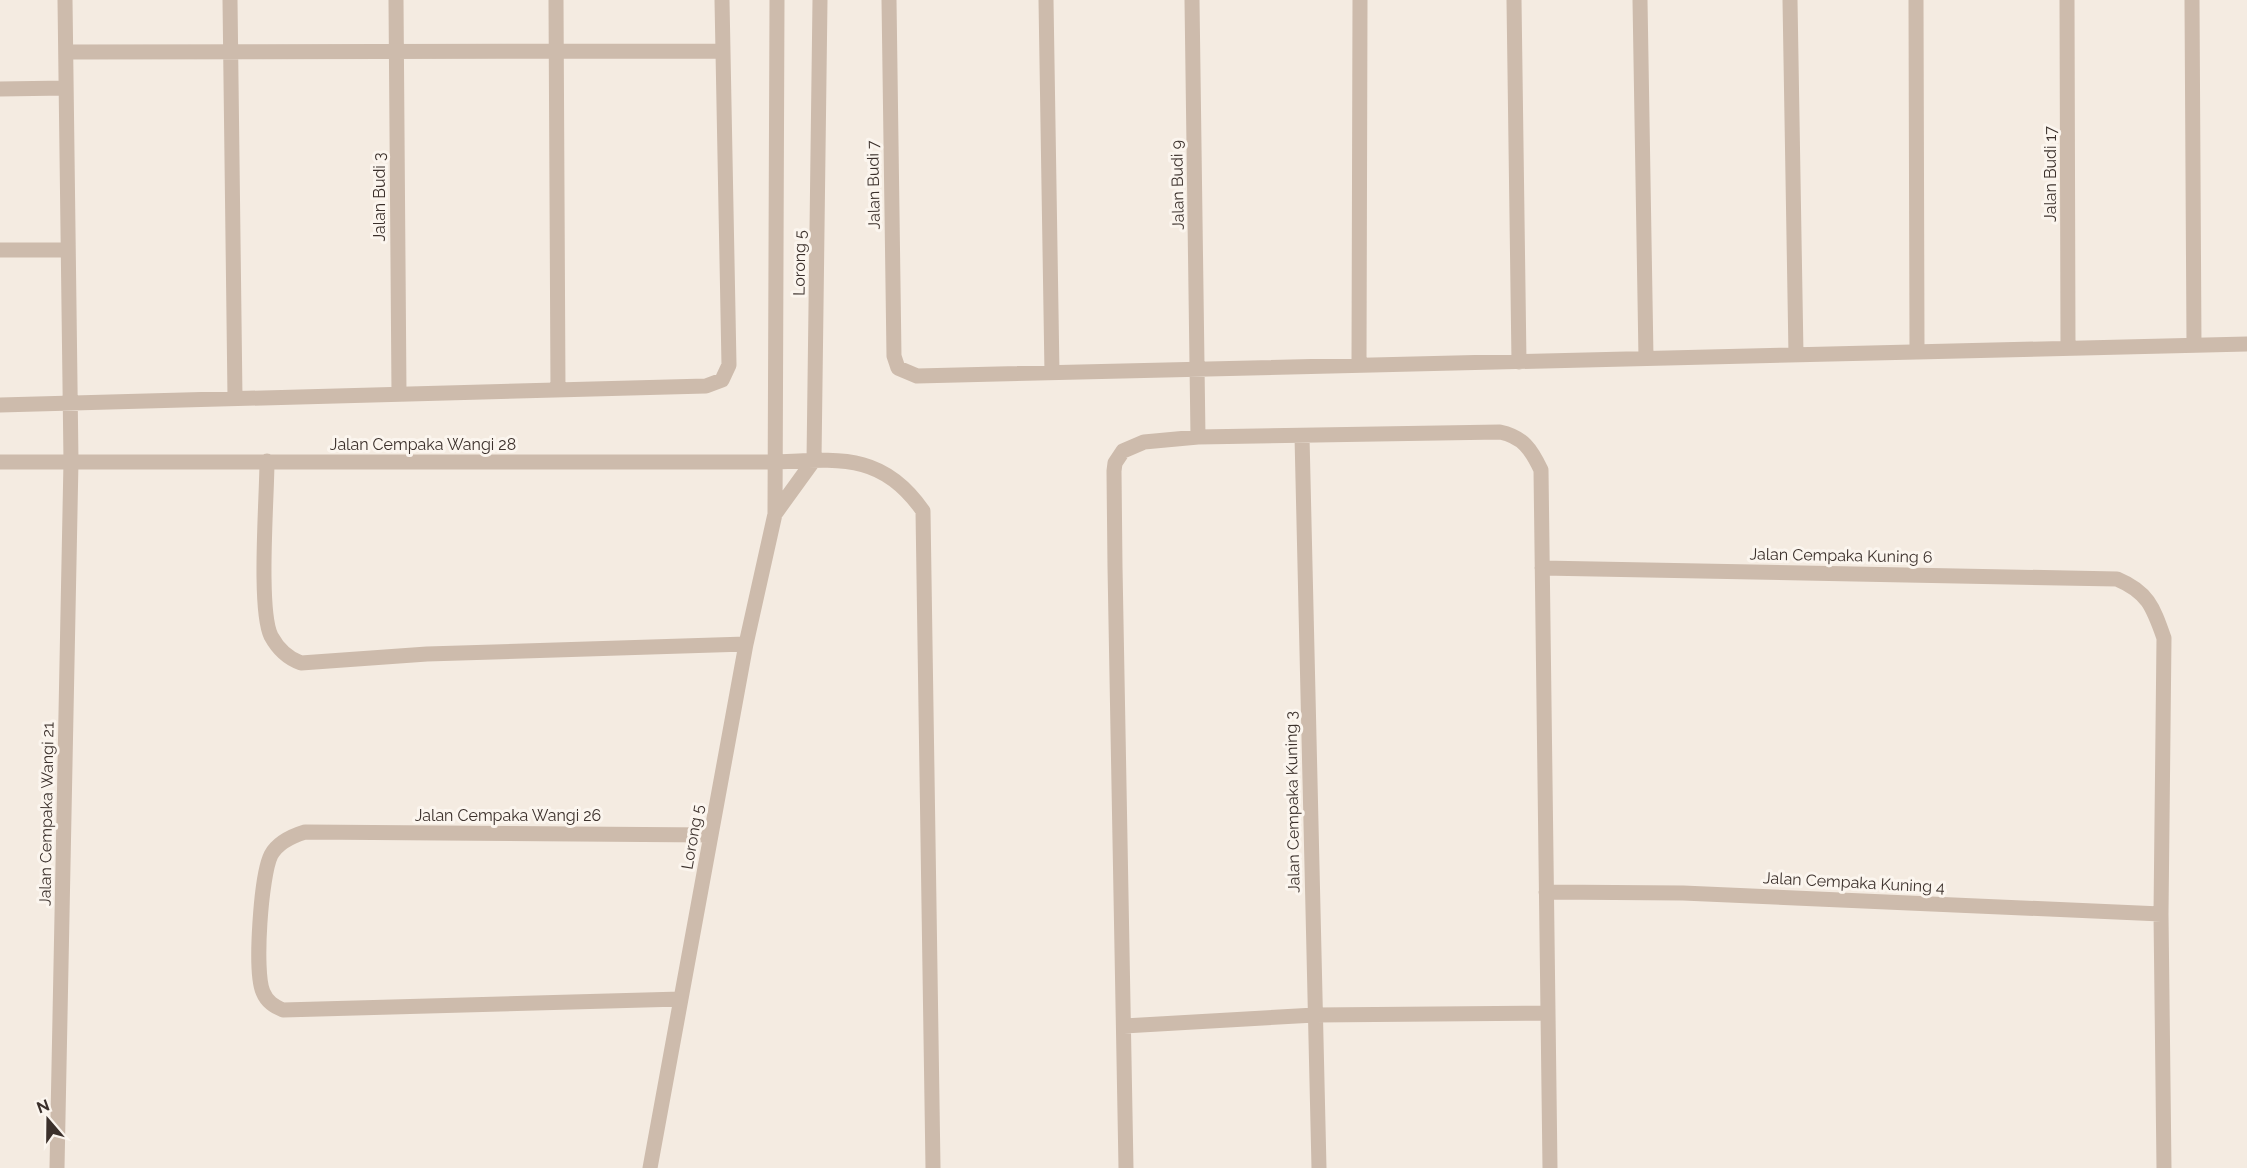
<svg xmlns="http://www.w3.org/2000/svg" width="2247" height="1168" font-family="Raleway,sans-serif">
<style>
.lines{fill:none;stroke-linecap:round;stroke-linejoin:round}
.minor{stroke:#cdbbac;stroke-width:15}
.labels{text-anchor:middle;stroke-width:6;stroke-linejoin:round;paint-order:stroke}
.street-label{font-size:16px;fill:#3b302b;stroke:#fbf5ee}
</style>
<rect width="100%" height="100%" fill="#f4ebe1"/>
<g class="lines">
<!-- minor -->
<path class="minor" d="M230 0 235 398
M396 0 399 394
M556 0 558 390
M889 0 894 356 898 368 917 376 2247 344
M1046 0 1052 373
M1192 0 1198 437
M1514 0 1519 362
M1640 0 1646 358
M1790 0 1796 355
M1916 0 1917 352
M2067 0 2068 348
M2192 0 2194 345
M66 52 722 51
M0 89 66 88
M0 250H68
M1359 365 1360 0
M0 405 706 386 722 380 729 365 722 0
M1302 436 1319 1168
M267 461C267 497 258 609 271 636 278 649 287 658 301 663L427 654 746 644
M0 462H776C840 459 883 453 923 511L933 1168
M775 514 814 460 820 0
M1542 568 2117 579C2148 592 2153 607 2164 638L2161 914 2164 1168
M1546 892 1683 893 2161 914
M681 999 283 1010C274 1006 267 1002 263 992 254 972 261 875 271 855 278 842 292 836 305 832L711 835
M1124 1026 1315 1015 1548 1013
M57 1168 71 461 65 0
M650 1168 746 644 775 514 777 0
M1126 1168 1115 567 1114 471 1115 463 1123 451 1144 442 1198 437 1500 432C1523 437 1531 449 1541 470L1550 1168"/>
</g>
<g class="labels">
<!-- street labels -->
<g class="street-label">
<text transform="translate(2050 174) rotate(-90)" y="6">Jalan Budi 17</text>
<text transform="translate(873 185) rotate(-91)" y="6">Jalan Budi 7</text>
<text transform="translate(1177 185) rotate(-91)" y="6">Jalan Budi 9</text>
<text transform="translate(379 197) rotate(-90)" y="6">Jalan Budi 3</text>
<text transform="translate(799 263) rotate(-89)" y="6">Lorong 5</text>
<text x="423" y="450">Jalan Cempaka Wangi 28</text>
<text transform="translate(1841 555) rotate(1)" y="6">Jalan Cempaka Kuning 6</text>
<text transform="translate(1292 802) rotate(-91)" y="6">Jalan Cempaka Kuning 3</text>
<text transform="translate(46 814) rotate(-89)" y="6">Jalan Cempaka Wangi 21</text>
<text x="508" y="821">Jalan Cempaka Wangi 26</text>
<text transform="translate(692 837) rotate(-80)" y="6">Lorong 5</text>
<text transform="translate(1854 882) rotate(3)" y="6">Jalan Cempaka Kuning 4</text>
</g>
</g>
<!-- north arrow -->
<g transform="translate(48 1120) rotate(340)" stroke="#fbf5ee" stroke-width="4.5" paint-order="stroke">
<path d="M0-4.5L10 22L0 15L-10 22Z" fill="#3b302b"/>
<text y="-9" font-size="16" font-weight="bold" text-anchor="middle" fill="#3b302b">N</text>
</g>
</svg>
